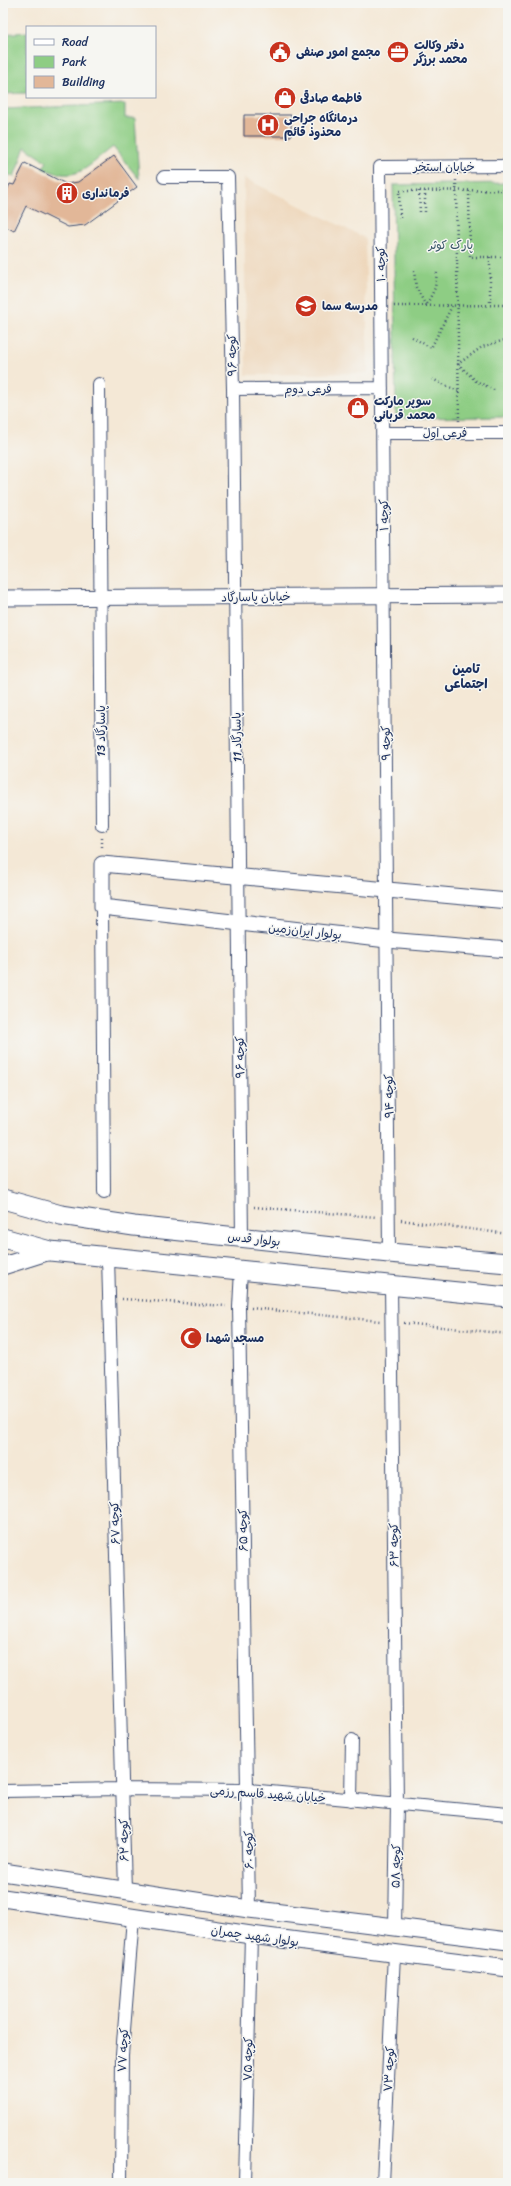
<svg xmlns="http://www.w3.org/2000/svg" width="511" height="2186" font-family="Sriracha,'Playpen Sans Arabic',sans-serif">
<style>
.built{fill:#eed7bb}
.green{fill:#8ecd84;stroke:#547e71}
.building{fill:#e2b798}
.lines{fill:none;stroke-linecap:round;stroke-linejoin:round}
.minor-casing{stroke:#3c4b70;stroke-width:14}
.tertiary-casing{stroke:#3c4b70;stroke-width:17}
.secondary-casing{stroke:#3c4b70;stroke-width:19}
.primary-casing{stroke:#3c4b70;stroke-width:21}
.path{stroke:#3c4b70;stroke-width:2.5;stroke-dasharray:1 3;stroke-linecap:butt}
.minor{stroke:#fff;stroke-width:12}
.tertiary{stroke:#fff;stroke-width:15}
.secondary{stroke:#fff;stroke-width:17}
.primary{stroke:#fff;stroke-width:19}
.labels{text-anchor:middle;stroke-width:3;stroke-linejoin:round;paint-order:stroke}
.poi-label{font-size:12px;font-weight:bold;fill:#1b2f5e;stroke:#f6f6f2;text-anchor:start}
.street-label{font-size:12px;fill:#1b2f5e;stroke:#f6f6f2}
.park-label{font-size:12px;fill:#385668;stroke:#f6f6f2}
.neighbourhood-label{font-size:13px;font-weight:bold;fill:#1b2f5e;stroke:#f6f6f2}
</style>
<rect width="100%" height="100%" fill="#f6f6f2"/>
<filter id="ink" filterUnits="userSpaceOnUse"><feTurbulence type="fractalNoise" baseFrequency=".025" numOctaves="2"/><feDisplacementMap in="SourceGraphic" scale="8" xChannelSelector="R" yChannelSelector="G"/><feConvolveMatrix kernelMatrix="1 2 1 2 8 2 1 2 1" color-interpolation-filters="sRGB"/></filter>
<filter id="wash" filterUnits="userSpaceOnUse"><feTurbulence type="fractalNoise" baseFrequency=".012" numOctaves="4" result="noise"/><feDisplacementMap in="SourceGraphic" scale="16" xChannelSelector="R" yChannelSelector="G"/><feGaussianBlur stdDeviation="0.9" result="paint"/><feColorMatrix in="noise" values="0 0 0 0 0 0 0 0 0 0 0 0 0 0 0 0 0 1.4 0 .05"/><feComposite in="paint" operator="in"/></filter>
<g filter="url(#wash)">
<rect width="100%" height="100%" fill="#f4e8d6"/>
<!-- built -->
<path class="built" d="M244 178 365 238 368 373 246 375Z"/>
<!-- green -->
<path class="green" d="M27 32V93L3 94V34Z
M125 104V118H135L139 179 113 147C86 167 78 184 42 168L47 162 25 147 14 177 7 174 3 184V109Z
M508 183V417L396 418 393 185Z"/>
<g id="blocks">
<!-- building -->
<path class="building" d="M244 115H291V136H244Z
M114 156 137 187 85 225 68 227 26 206 14 231 3 225V199L10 184 14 185 25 163 66 184 78 182Z"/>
</g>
</g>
<g filter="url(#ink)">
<use href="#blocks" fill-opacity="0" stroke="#3c4b70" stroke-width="1"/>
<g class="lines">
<!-- minor casing -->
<g class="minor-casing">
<path id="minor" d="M164 177H228L233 389 242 1238
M99 384 102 825
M233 389 382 388
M383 433H508
M102 907 104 1192
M389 1253 380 167 508 166
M108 1257 125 1891
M241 1270 239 1307 249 1909
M391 1285 397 1804 395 1927
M3 1791 122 1789 248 1790 508 1814
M351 1800 352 1740
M121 2183 122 2055 133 1918
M245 2183 251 1935
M383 2183 394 1954"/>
</g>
<!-- tertiary casing -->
<g class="tertiary-casing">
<path id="tertiary" d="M3 598 508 595
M508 901 102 864V907L387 940 508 950"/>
</g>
<!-- secondary casing -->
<g class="secondary-casing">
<path id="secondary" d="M3 1266 50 1251
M3 1872 249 1909 508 1941
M3 1898 251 1935 508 1968"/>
</g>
<!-- primary casing -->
<g class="primary-casing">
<path id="primary" d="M3 1199 61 1215 134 1226 389 1253 508 1263
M3 1238 50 1251 508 1297"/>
</g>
<!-- path -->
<path class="path" d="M456 180 459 421
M419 191 420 212
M425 191V212
M469 191 470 257H508
M400 218 399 191 508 190
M490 257V305
M414 271 416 287 426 306 435 288 437 272
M394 306 508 305
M412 337 431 348 452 306
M432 379 458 391
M494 390 476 381 458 364 482 347 505 340
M102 838V849
M254 1207 377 1217
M401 1220 508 1234
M122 1299 226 1306
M251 1308 380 1321
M404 1323 508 1334"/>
<!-- minor -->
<use href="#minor" class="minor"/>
<!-- tertiary -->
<use href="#tertiary" class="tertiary"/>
<!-- secondary -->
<use href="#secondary" class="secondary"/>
<!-- primary -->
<use href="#primary" class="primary"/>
</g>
</g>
<!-- icons -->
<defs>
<g id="civic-disc" transform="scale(1.15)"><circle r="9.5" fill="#c8321e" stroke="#f6f6f2"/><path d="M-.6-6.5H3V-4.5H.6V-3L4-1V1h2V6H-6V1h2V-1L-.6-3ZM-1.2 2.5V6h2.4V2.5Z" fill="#fff"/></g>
<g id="office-disc" transform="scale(1.15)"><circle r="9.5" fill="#c8321e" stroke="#f6f6f2"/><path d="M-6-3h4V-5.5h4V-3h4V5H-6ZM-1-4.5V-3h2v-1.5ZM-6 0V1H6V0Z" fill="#fff"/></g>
<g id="shop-disc" transform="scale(1.15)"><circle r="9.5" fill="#c8321e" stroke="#f6f6f2"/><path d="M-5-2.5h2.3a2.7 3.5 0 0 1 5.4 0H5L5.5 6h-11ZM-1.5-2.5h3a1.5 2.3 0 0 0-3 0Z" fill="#fff"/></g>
<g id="hospital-disc" transform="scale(1.15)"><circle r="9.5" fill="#c8321e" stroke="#f6f6f2"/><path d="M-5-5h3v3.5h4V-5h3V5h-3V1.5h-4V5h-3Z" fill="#fff"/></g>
<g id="building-disc" transform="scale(1.15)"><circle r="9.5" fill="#c8321e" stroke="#f6f6f2"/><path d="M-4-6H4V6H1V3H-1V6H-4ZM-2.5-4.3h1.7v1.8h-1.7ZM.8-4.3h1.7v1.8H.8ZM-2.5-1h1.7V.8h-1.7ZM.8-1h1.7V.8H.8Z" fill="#fff"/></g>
<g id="school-disc" transform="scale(1.15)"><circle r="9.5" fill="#c8321e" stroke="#f6f6f2"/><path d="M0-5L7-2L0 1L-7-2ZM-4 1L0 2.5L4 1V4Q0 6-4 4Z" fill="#fff"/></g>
<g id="mosque-disc" transform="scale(1.15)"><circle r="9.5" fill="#c8321e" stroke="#f6f6f2"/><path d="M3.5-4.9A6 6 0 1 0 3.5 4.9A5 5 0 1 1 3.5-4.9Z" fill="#fff"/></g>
</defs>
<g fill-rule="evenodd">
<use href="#civic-disc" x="280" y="52"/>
<use href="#office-disc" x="398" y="52"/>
<use href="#shop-disc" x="285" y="98"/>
<use href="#hospital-disc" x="268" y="125"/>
<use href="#building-disc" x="67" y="193"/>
<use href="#school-disc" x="306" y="306"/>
<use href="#shop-disc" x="358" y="408"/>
<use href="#mosque-disc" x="191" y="1338"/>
</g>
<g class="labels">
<!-- poi labels -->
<g class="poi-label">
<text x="414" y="49">دفتر وکالت<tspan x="414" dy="14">محمد برزگر</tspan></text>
<text x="296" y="56">مجمع امور صنفی</text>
<text x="300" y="102">فاطمه صادقی</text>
<text x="284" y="122">درمانگاه جراحی<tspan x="284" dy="14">محذوذ قائم</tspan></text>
<text x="82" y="197">فرمانداری</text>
<text x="322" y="310">مدرسه سما</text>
<text x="374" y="405">سوپر مارکت<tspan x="374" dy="14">محمد قربانی</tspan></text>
<text x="206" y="1342">مسجد شهدا</text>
</g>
<!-- street labels -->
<g class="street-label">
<text x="444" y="171">خیابان استخر</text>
<text transform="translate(381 264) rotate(-91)" y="4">کوچه ۱۰</text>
<text transform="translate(232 355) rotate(-91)" y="4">کوچه ۹۶</text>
<text x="308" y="393">فرعی دوم</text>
<text x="445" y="437">فرعی اول</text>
<text transform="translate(384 515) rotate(-91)" y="4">کوچه ۱</text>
<text transform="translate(256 597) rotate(-1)" y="4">خیابان پاسارگاد</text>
<text transform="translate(101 731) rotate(-90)" y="4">پاسارگاد 13</text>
<text transform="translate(237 737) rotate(-91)" y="4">پاسارگاد 11</text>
<text transform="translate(386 743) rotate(-91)" y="4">کوچه ۹</text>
<text transform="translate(305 931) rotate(6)" y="4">بولوار ایران‌زمین</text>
<text transform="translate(240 1057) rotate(-91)" y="4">کوچه ۹۶</text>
<text transform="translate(389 1096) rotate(-91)" y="4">کوچه ۹۴</text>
<text transform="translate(254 1239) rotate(6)" y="4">بولوار قدس</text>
<text transform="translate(115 1523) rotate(-92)" y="4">کوچه ۶۷</text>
<text transform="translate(243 1530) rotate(-91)" y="4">کوچه ۶۵</text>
<text transform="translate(394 1545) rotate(-91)" y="4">کوچه ۶۳</text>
<text transform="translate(268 1794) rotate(4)" y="4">خیابان شهید قاسم رزمی</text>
<text transform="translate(124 1840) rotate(-91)" y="4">کوچه ۶۲</text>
<text transform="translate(249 1850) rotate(-91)" y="4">کوچه ۶۰</text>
<text transform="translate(396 1866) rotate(-89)" y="4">کوچه ۵۸</text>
<text transform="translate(255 1936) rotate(8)" y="4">بولوار شهید چمران</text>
<text transform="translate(123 2050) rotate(-87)" y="4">کوچه ۷۷</text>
<text transform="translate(248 2059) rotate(-89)" y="4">کوچه ۷۵</text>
<text transform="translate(389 2069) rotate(-87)" y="4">کوچه ۷۳</text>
</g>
<!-- park labels -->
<g class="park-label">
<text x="451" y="249">پارک کوثر</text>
</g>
<!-- neighbourhood labels -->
<g class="neighbourhood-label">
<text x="466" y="673">تامین<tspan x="466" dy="15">اجتماعی</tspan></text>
</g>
</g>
<!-- margin -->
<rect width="511" height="2186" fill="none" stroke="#f6f6f2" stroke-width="16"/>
<!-- legend -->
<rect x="26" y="26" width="130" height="72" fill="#f6f6f2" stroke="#9ea6b7"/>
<rect x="34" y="39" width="20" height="6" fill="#ffffff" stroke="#9ea6b7"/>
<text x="62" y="46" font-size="12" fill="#1b2f5e">Road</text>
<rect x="34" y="56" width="20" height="12" fill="#8ecd84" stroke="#9ea6b7"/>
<text x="62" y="66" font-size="12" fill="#1b2f5e">Park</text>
<rect x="34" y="76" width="20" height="12" fill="#e2b798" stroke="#9ea6b7"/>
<text x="62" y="86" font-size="12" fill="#1b2f5e">Building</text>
</svg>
